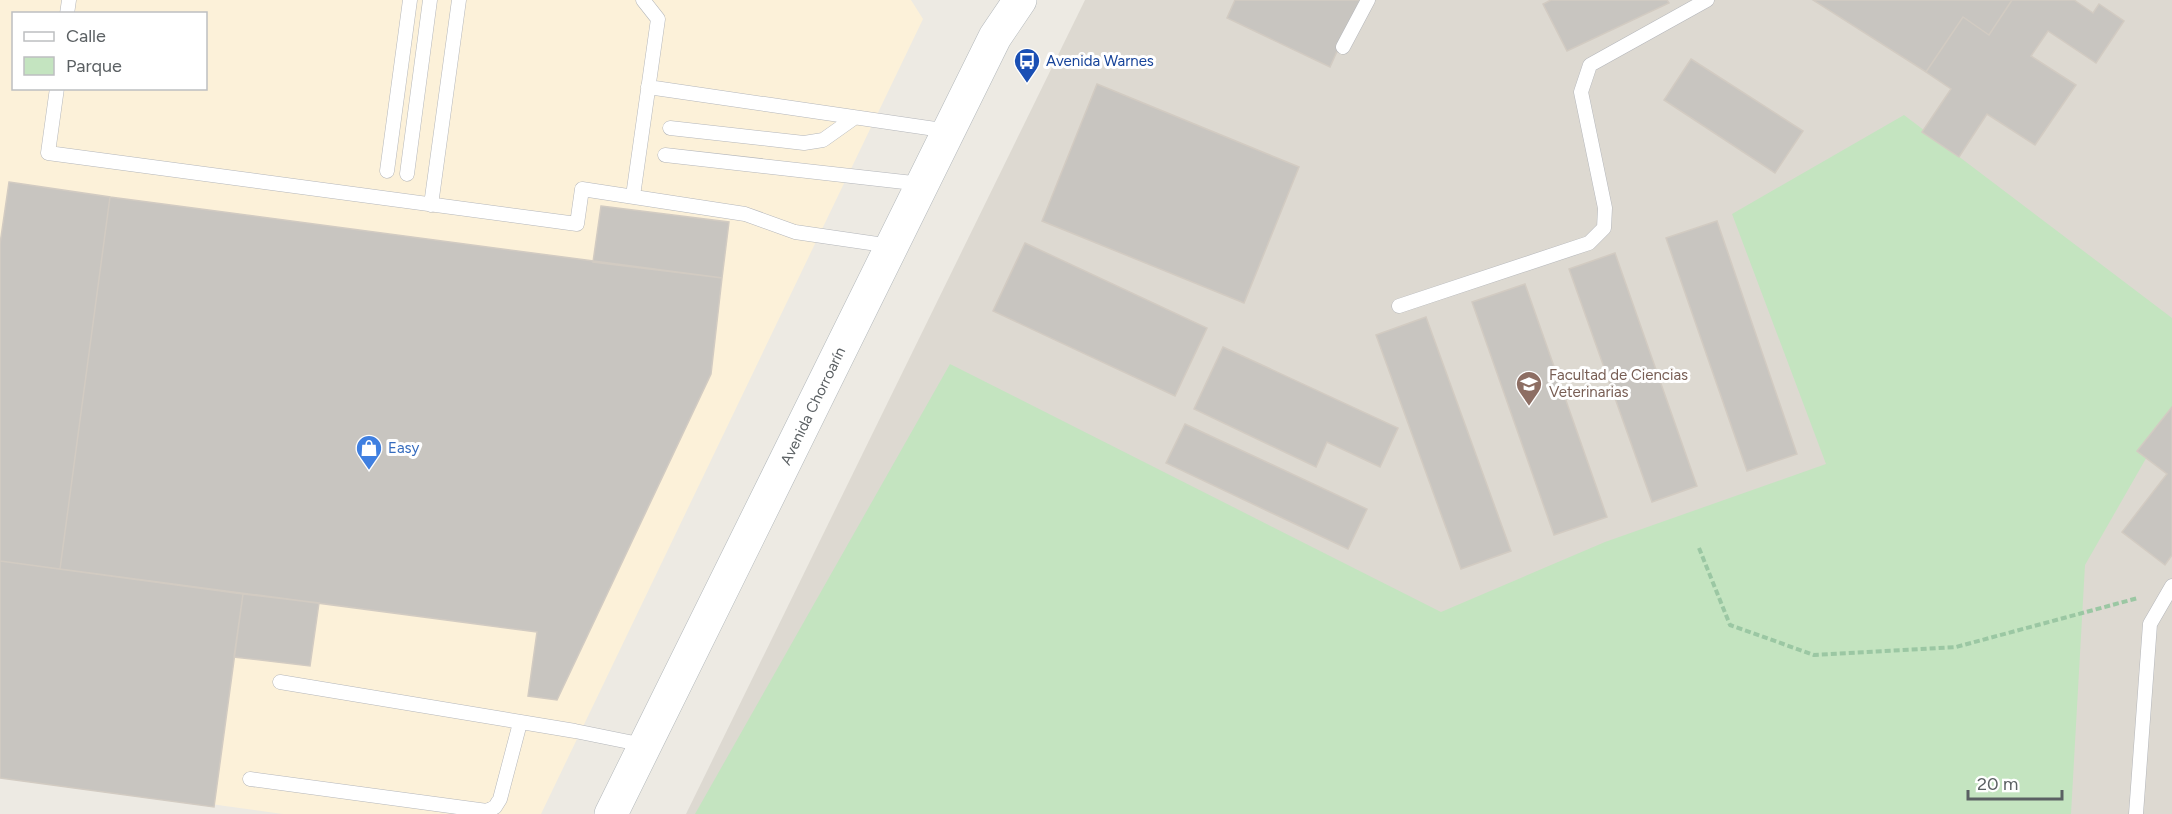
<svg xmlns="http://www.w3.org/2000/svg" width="2172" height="814" font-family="Figtree,sans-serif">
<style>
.commercial{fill:#fcf1d9;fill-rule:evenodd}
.education{fill:#ddd9d1}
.green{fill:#c4e4c0}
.building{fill:#c8c5c0;stroke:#d2cbc2;stroke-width:1.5}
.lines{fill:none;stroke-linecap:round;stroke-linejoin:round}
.lane-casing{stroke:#b4b6ba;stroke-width:15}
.secondary-casing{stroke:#b2b7ba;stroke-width:34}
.path{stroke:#9bc7a3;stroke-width:4;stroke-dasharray:6 3;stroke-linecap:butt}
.lane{stroke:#fff;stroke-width:14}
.secondary{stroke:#fff;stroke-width:33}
.labels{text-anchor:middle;stroke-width:6;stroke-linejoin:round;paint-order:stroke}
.transit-label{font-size:15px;fill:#164399;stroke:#fff;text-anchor:start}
.education-label{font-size:15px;fill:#785e54;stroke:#fff;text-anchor:start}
.street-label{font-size:15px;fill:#5b6063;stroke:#fff}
.shop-label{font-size:15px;fill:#366cbe;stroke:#fff;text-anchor:start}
</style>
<rect width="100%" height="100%" fill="#edeae3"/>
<!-- commercial -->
<path class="commercial" d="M0 0H911L923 19 541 814H283L0 775ZM14 14H206V88H14Z"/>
<!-- education -->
<path class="education" d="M1085 0H2172V814H686Z"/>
<!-- green -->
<path class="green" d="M1904 115 2172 318V413L2085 565 2071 814H695L950 364 1441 612 1605 542 1826 464 1732 214Z"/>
<!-- building -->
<path class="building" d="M1235 0H1360L1330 67 1227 18Z
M1551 0H1667L1669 3 1567 51 1543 4Z
M1813 0H2012L1989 35 1963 17 1926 72Z
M2012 0H2074L2093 13 2099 4 2124 21 2096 63 2048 31 2031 56 2076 85 2035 145 1987 114 1959 157 1922 132 1951 89 1926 72 1963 17 1989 35Z
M1691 59 1803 131 1775 173 1664 100Z
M1097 84 1299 167 1244 303 1042 221Z
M9 182 110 197 60 569 0 561V244Z
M110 197 722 278 711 374 557 700 528 696 537 632 60 569Z
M601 206 729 222 722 278 593 262Z
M1717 221 1797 454 1747 471 1666 238Z
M1025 243 1207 328 1175 396 993 311Z
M1615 253 1697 486 1652 502 1569 269Z
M1525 284 1607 517 1554 535 1472 302Z
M1426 317 1511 551 1461 569 1376 335Z
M1223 347 1398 428 1380 467 1327 442 1316 467 1194 409Z
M2172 407V555L2165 565 2122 532 2167 474 2137 451Z
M1185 424 1367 509 1348 549 1166 463Z
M0 561 243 594 214 807 0 778Z
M243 594 319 603 310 666 234 657Z"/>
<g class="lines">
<!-- lane casing -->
<g class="lane-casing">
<path id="lane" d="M67 14 69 0
M1343 47 1368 0
M648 87 949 131
M57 88 48 153 577 224 582 189 745 214 795 232 891 246
M670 128 804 143 823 140 854 118
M665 155 922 184
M387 171 410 0
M407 174 430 0
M633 196 658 19 643 0
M431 205 459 0
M1399 306 1589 243 1604 228 1605 208 1581 92 1590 65 1707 0
M280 682 575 731 644 745
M250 779 487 811 495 807 500 799 520 723
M2136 814 2150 624 2172 586"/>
</g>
<!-- secondary casing -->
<g class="secondary-casing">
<path id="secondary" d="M611 814 995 37 1020 0"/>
</g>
<!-- path -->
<path class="path" d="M1699 548 1730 625 1814 655 1956 647 2138 598"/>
<!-- lane -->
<use href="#lane" class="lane"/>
<!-- secondary -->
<use href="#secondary" class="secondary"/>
</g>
<!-- icons -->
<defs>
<g id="bus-pin" transform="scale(1.35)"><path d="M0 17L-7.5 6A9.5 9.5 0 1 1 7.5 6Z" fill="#1a4fb4" stroke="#fff"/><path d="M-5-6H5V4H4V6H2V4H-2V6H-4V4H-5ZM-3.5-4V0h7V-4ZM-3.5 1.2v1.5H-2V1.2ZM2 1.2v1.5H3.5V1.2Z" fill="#fff"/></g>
<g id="university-pin" transform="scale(1.35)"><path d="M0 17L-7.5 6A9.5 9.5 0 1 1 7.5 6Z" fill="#8d6e63" stroke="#fff"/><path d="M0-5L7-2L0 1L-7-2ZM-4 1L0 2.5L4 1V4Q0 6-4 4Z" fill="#fff"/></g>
<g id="shop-pin" transform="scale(1.35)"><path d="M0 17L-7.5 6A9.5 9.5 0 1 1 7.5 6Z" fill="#3f7fe0" stroke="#fff"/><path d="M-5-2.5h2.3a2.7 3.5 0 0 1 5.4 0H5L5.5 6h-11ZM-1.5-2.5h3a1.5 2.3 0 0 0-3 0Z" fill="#fff"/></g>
</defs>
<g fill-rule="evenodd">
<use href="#bus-pin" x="1027" y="61"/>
<use href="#university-pin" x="1529" y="384"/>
<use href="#shop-pin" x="369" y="448"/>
</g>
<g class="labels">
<!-- transit labels -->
<g class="transit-label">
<text x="1046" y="66">Avenida Warnes</text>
</g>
<!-- education labels -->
<g class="education-label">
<text x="1549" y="380">Facultad de Ciencias<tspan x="1549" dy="17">Veterinarias</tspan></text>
</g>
<!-- street labels -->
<g class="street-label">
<text transform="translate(813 406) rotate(-64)" y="5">Avenida Chorroarín</text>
</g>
<!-- shop labels -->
<g class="shop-label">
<text x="388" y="453">Easy</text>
</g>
</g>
<!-- legend -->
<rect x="12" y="12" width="195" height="78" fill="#ffffff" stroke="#bdbfc1" stroke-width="1.5"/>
<rect x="24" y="32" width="30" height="9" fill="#ffffff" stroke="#bdbfc1" stroke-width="1.5"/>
<text x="66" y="42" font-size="18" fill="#5b6063">Calle</text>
<rect x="24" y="57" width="30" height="18" fill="#c4e4c0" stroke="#bdbfc1" stroke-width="1.5"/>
<text x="66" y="72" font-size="18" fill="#5b6063">Parque</text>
<!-- scale -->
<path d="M1968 790v9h94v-9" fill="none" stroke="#5b6063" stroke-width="3"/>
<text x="1977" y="790" font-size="18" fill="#5b6063" stroke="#ffffff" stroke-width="4.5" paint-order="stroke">20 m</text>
</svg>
